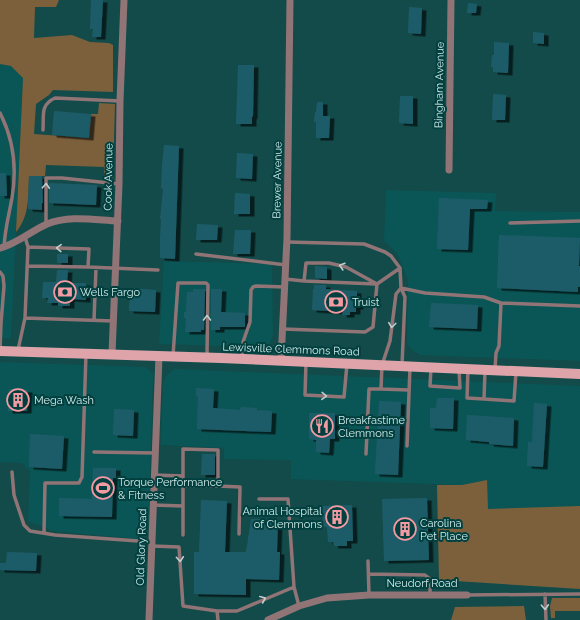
<svg xmlns="http://www.w3.org/2000/svg" width="580" height="620" font-family="Raleway,sans-serif">
<style>
.built{fill:#0a5656}
.green{fill:#7c603b}
.building{fill:#1f5c69;filter:url(#shadow)}
.lines{fill:none;stroke-linecap:round;stroke-linejoin:round}
.lane{stroke:#917476;stroke-width:3.5}
.street{stroke:#917476;stroke-width:7}
.primary{stroke:#dea4a9;stroke-width:10}
.oneway{stroke:#c1cece}
.labels{text-anchor:middle;stroke-width:4;stroke-linejoin:round;paint-order:stroke}
.street-label{font-size:11px;fill:#d1eceb;stroke:#02403f}
.poi-label{font-size:11px;fill:#d1eceb;stroke:#02403f;text-anchor:start}
</style>
<defs>
<filter id="shadow"><feDropShadow dx="4.5" dy="2.5" stdDeviation="0" flood-color="#0009"/></filter>
</defs>
<rect width="100%" height="100%" fill="#124b4a"/>
<!-- built -->
<path class="built" d="M0 64 11 66 23 78 11 338H0Z
M386 190 496 193 495 211 580 212V361L420 355 412 350 407 344 408 280 397 253 384 241Z
M164 261 272 264 273 335 270 343 264 347 159 344Z
M0 362 145 367 150 370 153 375V380L148 534 139 539 53 531 28 521 30 471 22 463 0 462Z
M174 369 580 386V507L487 510V480L462 485 291 479V460L224 459V448L161 445 163 384 166 376Z"/>
<!-- green -->
<path class="green" d="M0 0H59L56 7H35L34 38 72 35 90 42 109 43 113 45V92L53 90 49 95 36 104 34 134 89 138 91 114H98L99 103 115 104 113 178 109 179V147H107L106 179 104 176V167L46 165 45 176H29C28 196 30 216 16 232L23 78 11 66 0 64Z
M487 480 488 509 580 506V589L439 580 437 485H462Z
M552 598H580V611H555V618H551L550 606Z
M524 606 526 620H451L455 607Z"/>
<!-- building -->
<path class="building" d="M91 0H103L101 37H92L93 29H90Z
M468 3 477 4 476 13H467Z
M409 7 422 8 421 34 408 33Z
M533 32 544 33V44L533 43Z
M494 42 509 43 508 73 493 72V67H491L492 55H494Z
M238 65H254L253 117 252 116V124H236Z
M493 94 506 95 505 120H492Z
M400 96H413V124L399 123Z
M317 102H323V116H330L329 138H316V122H314L315 112H316Z
M54 111 91 114 89 138 52 135Z
M164 145 179 146 175 259 160 258V238L161 219H160L163 189 161 188 162 165Z
M237 153 253 154 252 179 236 178Z
M0 173H6L7 196H0Z
M29 176H42L43 203H42V210L28 209Z
M49 183 97 185 96 205 49 203Z
M235 193 250 194V214H234Z
M439 198 488 200 487 209H470L468 250 437 249Z
M197 224 218 225 217 240H196Z
M235 230H251L250 254H233Z
M499 235 580 238 579 266H580V287H578V292L497 288Z
M57 254H68V263H57Z
M315 266 327 267V279L315 278Z
M57 270H68L67 283H86V300L70 299V306H58V303H47L48 298H42L43 282H56Z
M314 285H326V289L357 291V296H360L359 307H356V312H350V315H342L343 312 312 310 313 289H314Z
M130 288 156 290 155 312 129 311Z
M193 289H205L204 330H201V332H185L186 318H184V312H186L187 292H193Z
M211 289H222L221 312 245 313V327H220V330H211Z
M431 303 478 305 477 329 429 327Z
M196 388 214 389 213 408 240 410 241 407 257 408V410L272 411 271 432 197 429 198 396H196Z
M9 389 28 390 27 411H8Z
M437 398H454L453 429 430 428V408H436Z
M379 401 401 402 398 475 375 474Z
M534 403 547 404 543 467 527 466 528 442H532Z
M114 409 134 410 133 436 113 435Z
M309 413H335V439H330L329 453 316 452V440L309 439Z
M467 415 514 418 513 446 489 444V442L466 440Z
M30 434 64 436 62 469 29 467Z
M202 454H215V475H201Z
M93 468H116V478H113L112 517 59 516V498L92 499Z
M427 498 429 560 384 561 382 499Z
M201 500 227 501 225 552H246L251 519H278L277 552H280L279 580 246 579V595L194 594V552H199Z
M352 505 353 541H347V546H334L333 542H328L327 527H323L322 506Z
M7 552 37 553 36 571 0 570V563H6Z"/>
<g class="lines">
<!-- lane -->
<path class="lane" d="M0 113C14 140 17 168 12 198 9 215 5 228 4 247
M43 130C44 115 40 105 55 98L120 101
M510 223 580 221
M46 225V178H62L119 184
M287 242 364 244 385 252 391 256 400 268 401 288 405 297 402 365
M28 247 89 249 88 267 158 270
M196 254 286 265
M28 266 88 267
M0 272 3 276 4 286 1 323 0 350
M285 279 304 281 306 263H329L346 267 377 284
M304 281 376 284
M401 288 396 294 390 341 382 365 381 389 409 390
M401 288 425 293 484 297 501 303
M25 318 113 321
M94 320 96 268
M283 329 365 332 373 327 377 284 400 268
M18 350 25 318 28 247 25 237
M173 356 178 283H206L208 285 207 356
M242 358 243 342 250 322 251 290 253 287 256 286 285 287
M306 362 305 395 344 397 347 364
M431 368 430 386 460 388 459 370
M495 369 496 353 499 346 501 303 580 306
M468 370 467 398 484 399 485 371
M484 399 514 401 516 372
M407 446 410 367
M94 452 155 453
M366 454 369 389H381
M12 472 14 495 24 525 30 531 55 535 152 542
M183 476V449L218 450V486L240 487 239 534
M183 486H218
M259 499H288L294 587 299 606
M153 505 183 506V476L155 475
M183 506V535
M44 533 45 483H79L82 477 86 354
M152 546 179 547 183 606 217 611H237L294 587
M368 561 369 595
M369 574 425 575 430 579V594
M545 594 546 620
M467 595 580 594
M217 611 218 620"/>
<!-- street -->
<path class="street" d="M449 170 451 0
M0 248C17 244 31 231 47 224 69 215 95 220 118 221
M112 354 119 184 120 101 124 0
M281 360 287 238 290 0
M149 620 159 356
M268 620 299 606 327 598 369 595H467"/>
<!-- primary -->
<path class="primary" d="M0 351 221 358 580 374"/>
</g>
<!-- one-way arrows -->
<defs><path id="oneway-chevron" d="M-2-3.5L2.5 0L-2 3.5" fill="none" stroke-width="1.6" stroke-linecap="round" stroke-linejoin="round"/></defs>
<g class="oneway">
<use href="#oneway-chevron" transform="translate(46 186) rotate(-87)"/>
<use href="#oneway-chevron" transform="translate(59 248) rotate(-178)"/>
<use href="#oneway-chevron" transform="translate(342 266) rotate(-163)"/>
<use href="#oneway-chevron" transform="translate(207 318) rotate(-90)"/>
<use href="#oneway-chevron" transform="translate(392 325) rotate(97)"/>
<use href="#oneway-chevron" transform="translate(324 396) rotate(2)"/>
<use href="#oneway-chevron" transform="translate(180 559) rotate(86)"/>
<use href="#oneway-chevron" transform="translate(263 599) rotate(-23)"/>
<use href="#oneway-chevron" transform="translate(545 607) rotate(87)"/>
</g>
<!-- icons -->
<defs>
<g id="bank-ring" transform="scale(1.15)"><circle r="9.5" fill="#02403f" stroke="#f49aa3" stroke-width="1.5"/><path d="M-6-4H6V4H-6ZM0-2.3a2.3 2.3 0 1 0 0 4.6a2.3 2.3 0 1 0 0-4.6Z" fill="#f49aa3"/></g>
<g id="building-ring" transform="scale(1.15)"><circle r="9.5" fill="#02403f" stroke="#f49aa3" stroke-width="1.5"/><path d="M-4-6H4V6H1V3H-1V6H-4ZM-2.5-4.3h1.7v1.8h-1.7ZM.8-4.3h1.7v1.8H.8ZM-2.5-1h1.7V.8h-1.7ZM.8-1h1.7V.8H.8Z" fill="#f49aa3"/></g>
<g id="restaurant-ring" transform="scale(1.15)"><circle r="9.5" fill="#02403f" stroke="#f49aa3" stroke-width="1.5"/><path d="M-5-6h1v4h1v-4h1v4h1v-4h1v5L-1.5 .5V6h-2V.5L-5-1ZM5-6V6H3V1.5H1.5Q1.5-4 5-6Z" fill="#f49aa3"/></g>
<g id="stadium-ring" transform="scale(1.15)"><circle r="9.5" fill="#02403f" stroke="#f49aa3" stroke-width="1.5"/><path d="M0-5a6.5 5 0 1 0 0 10a6.5 5 0 1 0 0-10ZM-3.5-1.8h7v3.6h-7Z" fill="#f49aa3"/></g>
</defs>
<g fill-rule="evenodd">
<use href="#bank-ring" x="65" y="292"/>
<use href="#bank-ring" x="336" y="302"/>
<use href="#building-ring" x="18" y="400"/>
<use href="#restaurant-ring" x="322" y="426"/>
<use href="#stadium-ring" x="103" y="488"/>
<use href="#building-ring" x="337" y="517"/>
<use href="#building-ring" x="405" y="529"/>
</g>
<g class="labels">
<!-- street labels -->
<g class="street-label">
<text transform="translate(439 85) rotate(-89)" y="4">Bingham Avenue</text>
<text transform="translate(108 177) rotate(-89)" y="4">Cook Avenue</text>
<text transform="translate(277 180) rotate(-89)" y="4">Brewer Avenue</text>
<text transform="translate(291 349) rotate(2)" y="4">Lewisville Clemmons Road</text>
<text transform="translate(141 547) rotate(-88)" y="4">Old Glory Road</text>
<text x="422" y="587">Neudorf Road</text>
</g>
<!-- poi labels -->
<g class="poi-label">
<text x="80" y="296">Wells Fargo</text>
<text x="352" y="306">Truist</text>
<text x="34" y="404">Mega Wash</text>
<text x="338" y="424">Breakfastime<tspan x="338" dy="13">Clemmons</tspan></text>
<text x="118" y="486">Torque Performance<tspan x="118" dy="13">&amp; Fitness</tspan></text>
<text x="322" y="515" text-anchor="end">Animal Hospital<tspan x="322" dy="13">of Clemmons</tspan></text>
<text x="420" y="527">Carolina<tspan x="420" dy="13">Pet Place</tspan></text>
</g>
</g>
</svg>
